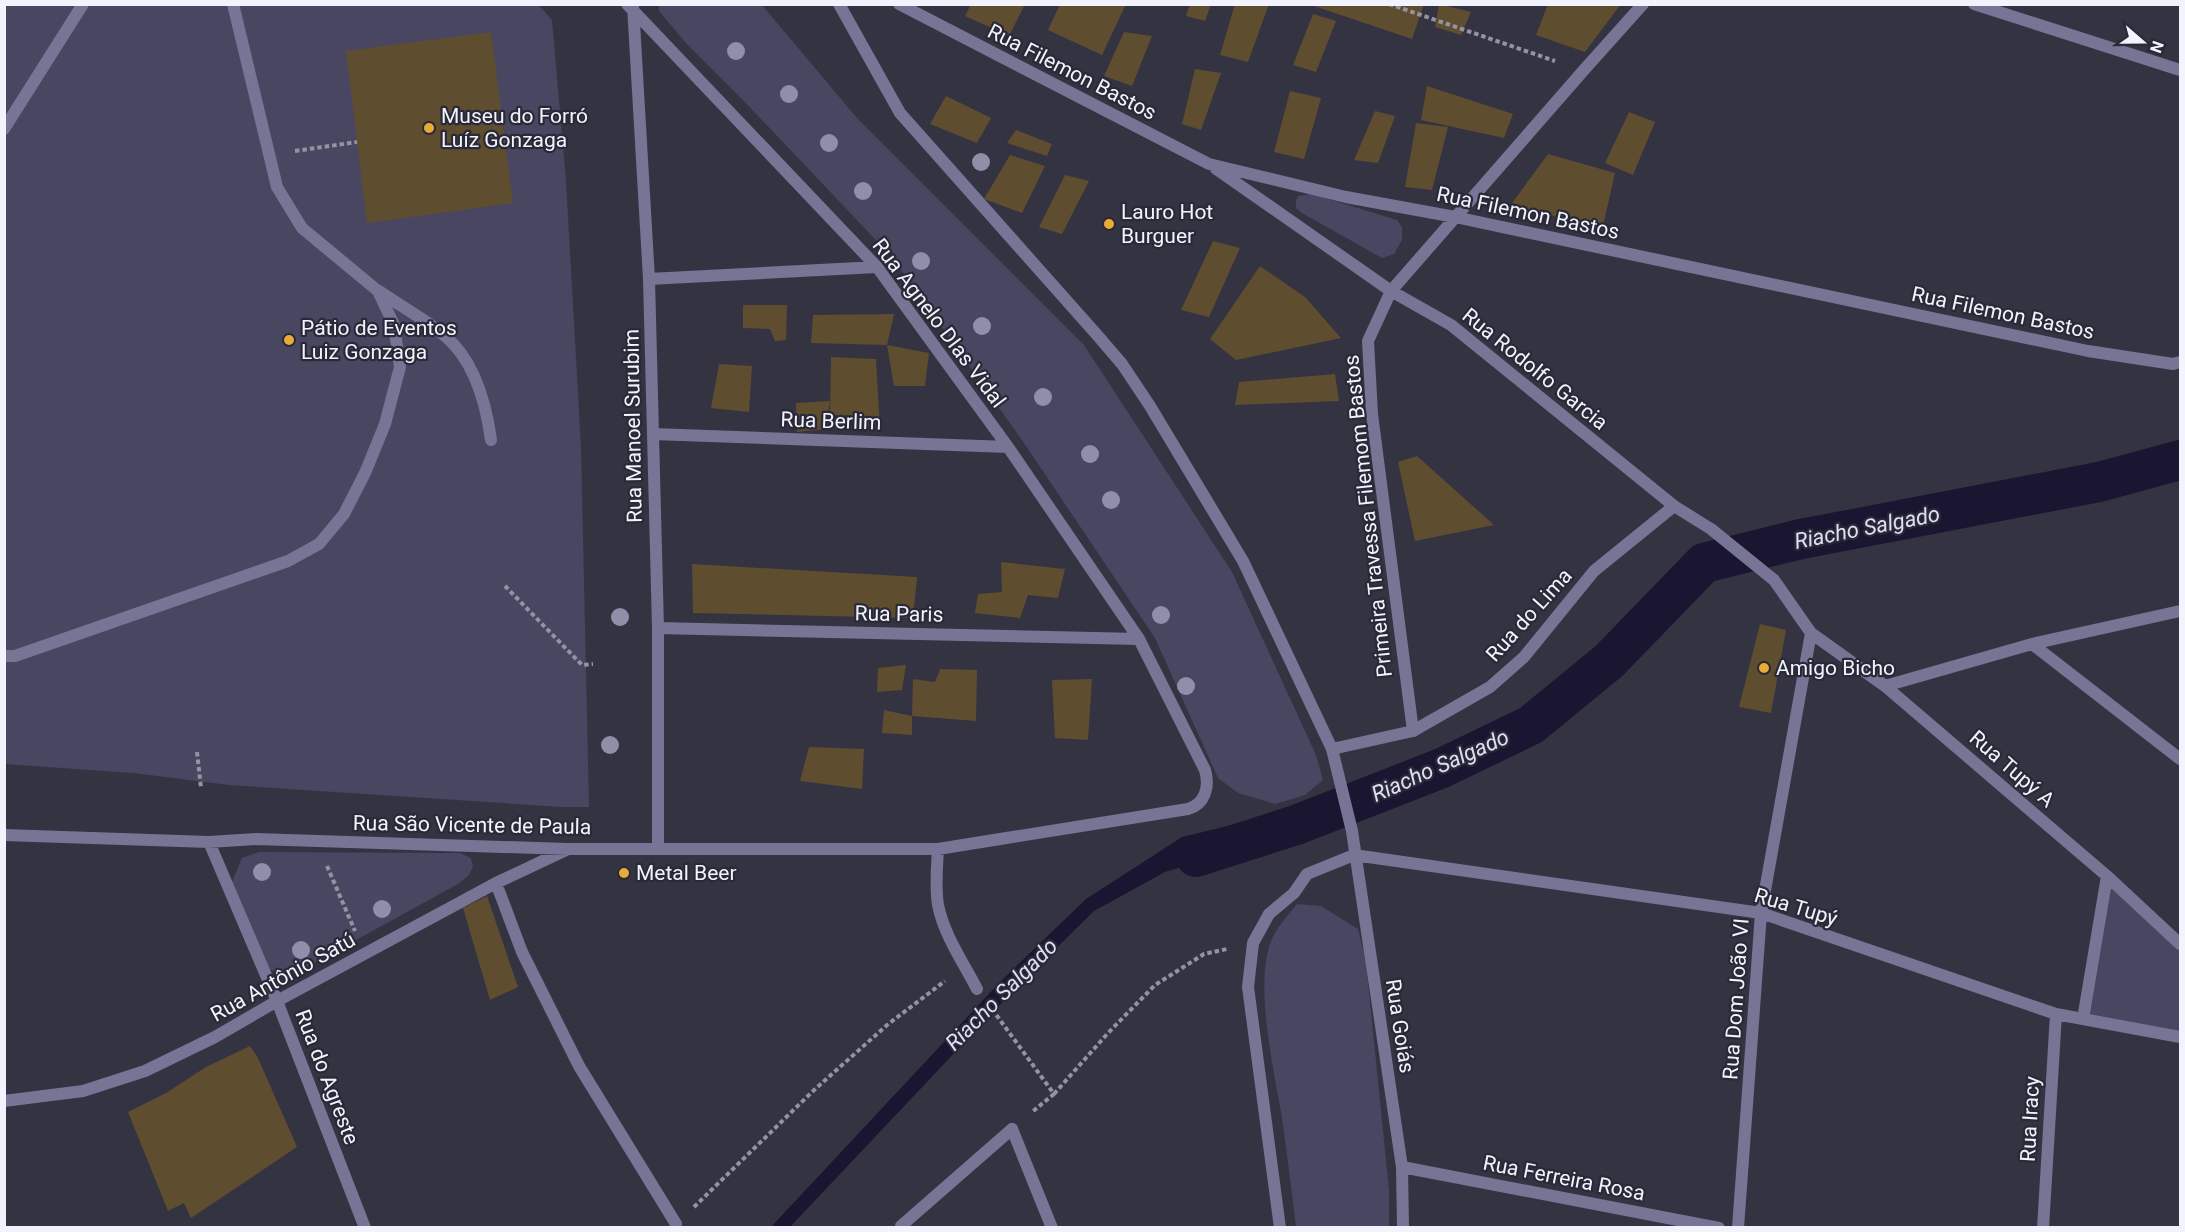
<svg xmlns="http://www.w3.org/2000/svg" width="2185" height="1232" font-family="Roboto,sans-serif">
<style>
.green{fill:#494661}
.water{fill:#1a1631}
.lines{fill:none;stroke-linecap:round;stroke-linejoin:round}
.canal{stroke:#1a1631;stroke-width:40}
.building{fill:#5f4d30}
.path{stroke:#9493a0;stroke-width:4;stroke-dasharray:4.5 3;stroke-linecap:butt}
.service{stroke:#777495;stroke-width:12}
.pedestrian{stroke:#777495;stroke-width:12}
.minor{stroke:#777495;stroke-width:12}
.tree{fill:#908ea8}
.poi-dot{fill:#e9ab38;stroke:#2a2938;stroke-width:2}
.labels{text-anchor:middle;stroke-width:4.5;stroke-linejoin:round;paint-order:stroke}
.street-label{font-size:21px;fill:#f3f3fd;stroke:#2a2938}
.poi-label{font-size:21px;fill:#f3f3fd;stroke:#2a2938;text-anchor:start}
.water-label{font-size:22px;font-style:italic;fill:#e0def6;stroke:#2a2938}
</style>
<rect width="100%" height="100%" fill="#343342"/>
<!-- green -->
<path class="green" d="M538 4 552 20 566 181 581 447 589 807H561L229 785 133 773 5 764 4 5Z
M659 5H762L857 118 1084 345 1232 572 1316 755 1323 780 1305 795 1275 804 1238 793 1218 778 1155 638 1024 443 892 257 742 99 685 42 659 11Z
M1312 194 1397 220 1402 227V240L1394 254 1382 258 1302 213 1296 208V201L1298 196Z
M259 852 460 853 471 858 473 867 468 876 458 884 296 973 281 974 262 966 229 889 242 858Z
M2107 876 2180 944V1037L2083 1019Z
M1297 904 1321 906 1358 929 1366 962 1389 1190V1227H1296C1292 1191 1287 1155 1282 1118 1274 1071 1254 985 1271 941 1277 927 1288 915 1297 904Z"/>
<!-- water -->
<path class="water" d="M1244 822 1252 846 1165 872 1094 911 1011 993 790 1227H771L1000 982 1086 899 1182 837Z"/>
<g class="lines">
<!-- canal -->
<path class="canal" d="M1196 857 1296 825 1442 768 1531 725 1609 661 1704 563 1801 539 2099 482 2180 460"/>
</g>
<!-- building -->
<path class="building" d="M971 4H1025L1009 36 965 16Z
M1060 4H1126L1102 55 1048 30Z
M1190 4H1211L1205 21 1186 16Z
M1235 4H1269L1248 62 1220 55Z
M1308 4H1424L1412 39Z
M1439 4 1471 12 1461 35 1435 27Z
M1548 4H1621L1585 52 1536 35Z
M1313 14 1336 21 1316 72 1293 65Z
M491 32 513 203 367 223 346 51Z
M1124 32 1152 36 1132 86 1104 76Z
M1195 69 1221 73 1201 130 1182 124Z
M1427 86 1513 114 1504 138 1421 120Z
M1290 91 1321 98 1304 159 1274 152Z
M946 96 991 118 977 143 930 124Z
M1375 111 1395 116 1378 163 1354 160Z
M1629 112 1655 122 1633 175 1605 163Z
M1416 123 1448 127 1432 190 1405 187Z
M1016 130 1052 144 1047 156 1007 143Z
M1548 154 1615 173 1603 226 1509 207Z
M1010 155 1045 166 1022 213 984 199Z
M1065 175 1089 181 1062 234 1039 227Z
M1213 241 1240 248 1209 317 1181 310Z
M1260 266 1305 297 1341 338 1236 360 1210 339Z
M743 305H787L786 340 775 341 770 329 743 328Z
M894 314 887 345 811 343 813 315Z
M887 345 929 353 925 386H894Z
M831 357 876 359 880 428 861 426 862 416 830 415Z
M719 364 752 366 749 412 711 408Z
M1335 374 1339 401 1235 405 1239 382Z
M830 401 826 429 797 432 796 403Z
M1417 456 1494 525 1415 541 1398 462Z
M1001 562 1065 569 1058 598 1028 595 1020 618 975 613 978 594 1002 592Z
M692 564 917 577 913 618 693 613Z
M1760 624 1786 630 1771 713 1739 707Z
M906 665 902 690 877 692 878 668Z
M940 669 977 670 976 721 912 716 913 679 935 682Z
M1092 679 1088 740 1055 738 1052 680Z
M884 710 912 716V735L882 733Z
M809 747 864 749 862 789 800 781Z
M487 896 518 987 490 1000 463 908Z
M250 1046 258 1058 297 1147 191 1218 184 1203 168 1211 128 1112 166 1093 206 1067Z"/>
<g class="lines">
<!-- path -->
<path class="path" d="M1389 4 1555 61
M295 151 357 142
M505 586 582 665 593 664
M197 752 201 788
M327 866 355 931
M992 1009 1054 1094 1032 1112
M1054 1094 1108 1033 1155 985 1204 954 1227 949
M694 1207 812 1092 887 1025 945 981"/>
<!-- service -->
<path class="service" d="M4 129 83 4
M379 291C400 306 425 319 445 336 475 361 486 403 491 440
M4 656H15L288 561 319 544 344 514 365 473 385 424 400 367 394 325 378 291 302 228 277 187 233 4
M901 1226 1012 1129"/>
<!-- pedestrian -->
<path class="pedestrian" d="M1332 749 1413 731 1490 687 1524 657 1594 571 1674 506
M1280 1228 1248 987 1253 943 1269 914 1294 893 1307 874 1354 855"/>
<!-- minor -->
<path class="minor" d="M839 4 900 113 1098 336 1122 364 1150 406 1243 561 1332 749 1352 831 1402 1167 1403 1228
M899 4 1209 164 1346 197 1455 217 2088 351 2173 364 2180 362
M1974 4 2180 70
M633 6 649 279 658 628V847
M1215 168 1391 291 1451 325 1674 506 1711 529 1774 580 1811 633 1885 686 2107 876 2180 944
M649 279 877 267
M653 434 1008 447
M658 628 1139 639
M2032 644 2180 759
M1885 686 2032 644 2180 611
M1413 731 1372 414 1368 341 1391 291 1583 71 1643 4
M4 835 209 842 256 839 568 849H938L1188 809C1205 804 1210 787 1205 770L1139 639 1008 447 877 267 627 4
M209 842 277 1001 365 1228
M938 849C937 867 935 886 938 905 944 935 963 962 977 989
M1354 855 1761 913 2056 1014 2180 1037
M496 883 522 952 579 1066 676 1224
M2083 1019 2107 876
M4 1101 83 1091 145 1071 215 1037 277 1001 496 883 566 850
M1012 1129 1052 1228
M1402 1167 1719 1228
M1738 1228 1761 913 1811 633
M2043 1228 2056 1014"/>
</g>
<!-- trees -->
<g class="tree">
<circle cx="736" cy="51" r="9"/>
<circle cx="789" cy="94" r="9"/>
<circle cx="829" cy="143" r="9"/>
<circle cx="981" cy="162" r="9"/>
<circle cx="863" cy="191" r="9"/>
<circle cx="921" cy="261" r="9"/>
<circle cx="982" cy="326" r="9"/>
<circle cx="1043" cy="397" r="9"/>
<circle cx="1090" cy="454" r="9"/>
<circle cx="1111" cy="500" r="9"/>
<circle cx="1161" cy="615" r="9"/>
<circle cx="620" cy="617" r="9"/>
<circle cx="1186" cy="686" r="9"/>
<circle cx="610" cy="745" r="9"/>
<circle cx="262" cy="872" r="9"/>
<circle cx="382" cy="909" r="9"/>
<circle cx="301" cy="950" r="9"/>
</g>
<!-- markers -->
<g class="poi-dot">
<circle cx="429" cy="128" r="6"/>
<circle cx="1109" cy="224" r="6"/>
<circle cx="289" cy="340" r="6"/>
<circle cx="1764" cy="668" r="6"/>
<circle cx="624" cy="873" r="6"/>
</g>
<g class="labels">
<!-- street labels -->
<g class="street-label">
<text transform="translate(1072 72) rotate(27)" y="7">Rua Filemon Bastos</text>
<text transform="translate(1528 213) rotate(12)" y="7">Rua Filemon Bastos</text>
<text transform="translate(2003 313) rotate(12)" y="7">Rua Filemon Bastos</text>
<text transform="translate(939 323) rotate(53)" y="7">Rua Agnelo DIas Vidal</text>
<text transform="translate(1535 369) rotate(39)" y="7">Rua Rodolfo Garcia</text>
<text transform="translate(831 421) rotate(2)" y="7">Rua Berlim</text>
<text transform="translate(633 426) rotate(-91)" y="7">Rua Manoel Surubim</text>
<text transform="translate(1368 516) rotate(-96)" y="7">Primeira Travessa Filemom Bastos</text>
<text transform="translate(899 614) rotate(1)" y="7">Rua Paris</text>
<text transform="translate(1529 615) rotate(-48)" y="7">Rua do Lima</text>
<text transform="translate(2012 769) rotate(41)" y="7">Rua Tupý A</text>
<text transform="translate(472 825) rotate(1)" y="7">Rua São Vicente de Paula</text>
<text transform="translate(1796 907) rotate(17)" y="7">Rua Tupý</text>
<text transform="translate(283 977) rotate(-29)" y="7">Rua Antônio Satú</text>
<text transform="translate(1736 999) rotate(-86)" y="7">Rua Dom João VI</text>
<text transform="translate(1400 1026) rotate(81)" y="7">Rua Goiás</text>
<text transform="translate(327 1077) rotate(69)" y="7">Rua do Agreste</text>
<text transform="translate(2030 1119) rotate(-87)" y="7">Rua Iracy</text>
<text transform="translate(1564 1178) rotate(11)" y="7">Rua Ferreira Rosa</text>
</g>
<!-- poi labels -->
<g class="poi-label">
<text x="441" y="123">Museu do Forró<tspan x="441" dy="24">Luíz Gonzaga</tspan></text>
<text x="1121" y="219">Lauro Hot<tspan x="1121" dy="24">Burguer</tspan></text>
<text x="301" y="335">Pátio de Eventos<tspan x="301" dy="24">Luiz Gonzaga</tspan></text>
<text x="1776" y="675">Amigo Bicho</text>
<text x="636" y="880">Metal Beer</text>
</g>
<!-- water labels -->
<g class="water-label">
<text transform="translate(1867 527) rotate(-11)" y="8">Riacho Salgado</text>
<text transform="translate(1440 765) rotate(-24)" y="8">Riacho Salgado</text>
<text transform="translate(1001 994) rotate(-45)" y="8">Riacho Salgado</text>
</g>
</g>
<!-- border -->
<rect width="2185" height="1232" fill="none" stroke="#f3f3fd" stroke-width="12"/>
<!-- north arrow -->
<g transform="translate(2143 42) rotate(110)" stroke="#2a2938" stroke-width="4.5" paint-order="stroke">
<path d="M0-4.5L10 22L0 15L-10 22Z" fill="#f3f3fd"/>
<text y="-9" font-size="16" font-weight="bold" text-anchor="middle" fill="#f3f3fd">N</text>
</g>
</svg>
